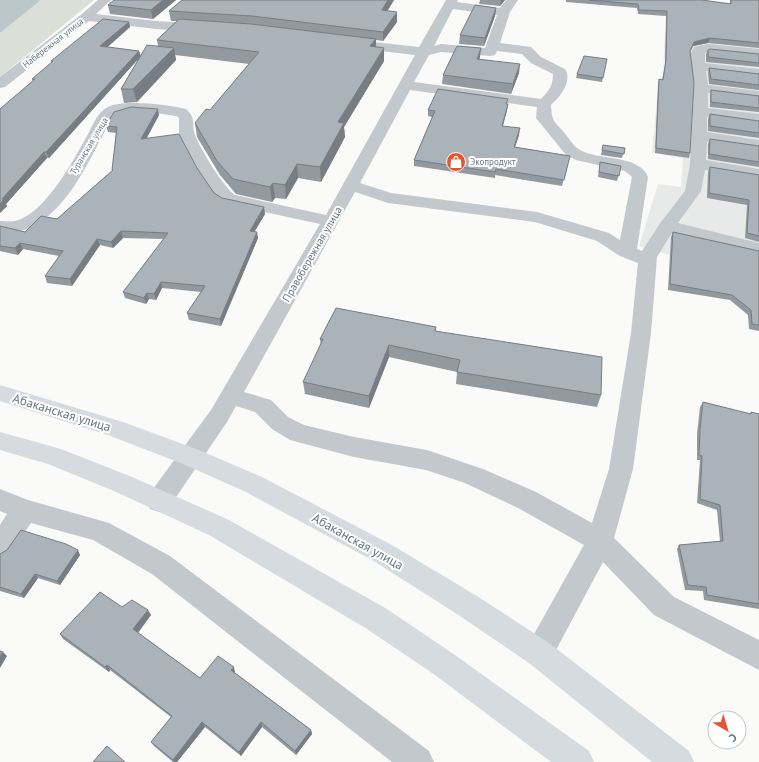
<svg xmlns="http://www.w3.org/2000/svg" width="759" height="762" font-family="'PT Sans',sans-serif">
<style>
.built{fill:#e8e9e9}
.green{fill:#dadfd7}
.water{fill:#bbc7cb}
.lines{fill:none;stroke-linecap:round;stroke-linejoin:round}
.minor{fill:#c3c8cc;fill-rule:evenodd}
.major{fill:#d6dbdf;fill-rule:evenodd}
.wall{fill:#929a9f}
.shaded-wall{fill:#777d82}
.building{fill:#aab3b9;stroke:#777d82}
.labels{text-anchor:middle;stroke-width:4;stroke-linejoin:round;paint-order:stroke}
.far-street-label{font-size:9px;fill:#657683;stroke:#fff}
.far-poi-label{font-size:9px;fill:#657683;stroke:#fff;text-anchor:start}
.street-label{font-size:11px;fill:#657683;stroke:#fff}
.near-street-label{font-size:13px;fill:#657683;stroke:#fff}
</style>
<rect width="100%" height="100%" fill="#fafaf8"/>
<!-- built -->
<path class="built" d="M759 29V275L666 254 639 246 658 184 681 187 683 158 652 153 657 97H662L665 33 677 34Z"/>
<!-- green -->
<path class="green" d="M41 0H94L0 77V33Z"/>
<!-- water -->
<path class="water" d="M0 0H41L0 33Z"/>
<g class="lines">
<!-- minor -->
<path class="minor" d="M98 0H111L96 14 156 21 203 24 207 25 209 28 207 31 203 32 156 29 89 21 5 87 0 88V77L82 14Z
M446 0H458L457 2 500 8 506 0H518L510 12 500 43 531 47 541 57 565 69C573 81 560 97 551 105 552 121 553 120 563 131 568 137 573 146 580 150 599 161 639 154 648 177L637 249 642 251 661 222 685 191 690 164 694 88 690 55 694 47 708 44 759 49V57L708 52 705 53V63L759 69V77L706 71 708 85 759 91V99L708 93V108L759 114V124L707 117V132L759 140V150L707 142 706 160 759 169V179L705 170 701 191 678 223 759 243V255L672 233 657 257 651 333 633 469 614 538 674 597 759 640V670L654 615 603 562 549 663 539 667 529 663 524 653 529 643 584 545 518 508 465 483 426 470 354 457 290 440 272 429 255 412 236 406 227 422 168 509 159 512 150 509 146 501 150 493 211 410 320 224 223 203 216 198 200 173 179 134V118L177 116C157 114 127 105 111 119 92 155 67 214 27 229 18 232 9 232 0 231V221C5 221 11 222 15 221 45 214 73 161 87 136 92 127 97 112 108 107 123 99 170 105 186 109 197 119 191 123 195 135 200 148 223 187 235 195L326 215 415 55 346 47 341 46 339 43 341 40 346 39 419 47ZM453 9 497 15 485 48 441 44 434 46ZM497 51 522 54 531 63 553 74C553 85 549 91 541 99L414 82 429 55 441 52 490 56 495 55ZM410 90 537 107 536 118 566 155 576 160 625 171 632 177 620 240 609 233 537 212 391 193 360 183ZM355 192 388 203 535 222 597 241 620 256 638 263 631 333 609 469 592 523 536 492 483 469 427 450 354 437 304 425 288 417 271 400 244 392Z
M0 489 28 500 109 523 170 556 429 751 434 762H392L152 574 93 540 31 523 9 554 0 558V525L7 514 0 511Z"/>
<!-- major -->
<path class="major" d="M0 385 123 422 199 450 262 477 390 544 477 596 549 643 689 751 694 762H652L529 663 457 614 372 560 244 491 183 464 108 435 0 401Z
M0 432 61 449 132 477 227 519 387 609 455 655 589 751 594 762H551L435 675 367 629 209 535 114 491 48 464 0 450Z"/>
</g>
<!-- wall -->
<path class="wall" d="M176 0 153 19 110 14 108 5Z
M182 0H394L387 11 397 22 383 41 376 40V47L384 61 344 127 345 137 321 182 298 178 286 199 275 198 272 202 236 194 220 175 197 137 195 123 210 110 249 64 175 55 176 60 137 102 124 103 121 89 139 58 49 158H47L6 204 7 206 0 213 33 81 32 79 51 63V61L129 22 130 27 107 47 139 51 140 56 158 46 157 40 177 21H171L169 11Z
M480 0H505L500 6 479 4Z
M566 0H702L730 4V0H759V48L708 43 693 46 690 52V153L689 158 655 153 658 84 659 79 662 80 665 65 666 16 638 14 637 8 566 2Z
M496 8 495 16 484 46 459 44 460 35Z
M708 50 759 54V67L706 62V54Z
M480 57 479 59 519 73 511 94 442 84 443 75Z
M607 59 602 82 576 78 577 74Z
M709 68 759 74V90L709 84 708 73Z
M711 90 759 96V112L710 107V95Z
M507 104H508L507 110 503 126 519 135 515 147 570 156 562 186 495 175V178L414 166V160L432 117 428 116V110Z
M710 114 759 121V138L708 131V119Z
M159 115 146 139 197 168 214 193 222 198 265 214 255 231 258 238 221 326 189 320 187 313 201 292 162 288 156 300 149 299 146 304 125 298 123 292 164 239 123 238 113 248 100 245 72 286 47 283 45 276 59 256 23 249 18 255 0 251V226L25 232 57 219 112 171 116 133 108 132 106 126Z
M710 139 759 146V167L708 159V144Z
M603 145 625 148 622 158 601 155Z
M600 162 621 166 617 181 598 177Z
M710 167 759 175V242L745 238 747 205 707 198 708 172Z
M673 232 759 251V331L749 329 748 315 730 300 668 290 671 237Z
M436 327V331L601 395 597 407 456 384 457 372 389 357 369 408 305 394 303 382 321 345 320 339Z
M703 402 750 414 751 412 759 414V609L704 600 703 591 685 590 677 549 679 545 720 541 717 510 697 503 700 460H697V434L700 407Z
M0 554 80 555 60 585 38 578 24 598 0 591Z
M122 607 151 615 138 633 200 678 235 672V673L311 730 312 734 296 755 262 727 241 756 205 727 177 762H173L154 746 151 742 171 717 110 670 109 672 63 639 60 634Z"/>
<!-- shaded-wall -->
<path class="shaded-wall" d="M163 0H176L153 19 151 10Z
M388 0H394L382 20V10Z
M501 0H505L500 6Z
M496 8 495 16 484 46 485 38Z
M397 12V22L383 41V32Z
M129 22 130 27 102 52 100 46Z
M710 38 708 43 693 46 689 55 694 42Z
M376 39V52L370 46Z
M174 48 176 60 137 102 133 89Z
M384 48V61L344 127 345 137 321 182 320 167 338 122Z
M481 48 480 57 476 68 477 59Z
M139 51 141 56 49 158 46 152Z
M520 64 519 73 511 94 513 84Z
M508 104 507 110 501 132 502 126Z
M158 109 159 115 143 145 141 139Z
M520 128 519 135 513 153 514 147Z
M44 152 47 158 6 204 7 206 0 213V204L2 199Z
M297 164 298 178 286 199 285 185Z
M273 183 275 198 272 202 270 187Z
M264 207 265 214 251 237 250 231Z
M121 231 123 238 113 248 111 242Z
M257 232 258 238 221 326 220 319Z
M97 239 100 245 72 286 70 279Z
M20 243 23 249 18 255 15 248Z
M161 282 162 288 156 300 154 294Z
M147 293 149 299 146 304 144 298Z
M389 345V357L369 408V396Z
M78 550 80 555 60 585 57 581Z
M35 574 38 578 24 598 21 594Z
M148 610 151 615 136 635 133 629Z
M3 652 7 656 0 668V657Z
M107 665 110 670 109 672 105 667Z
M234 667 235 672 233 675 231 670Z
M202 722 205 727 177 762H174L173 760Z
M261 722 262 727 241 756 239 752Z
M311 730 312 734 296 755 295 751Z"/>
<!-- building -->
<path class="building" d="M114 0H163L151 10 108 5Z
M182 0H388L382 10 397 12 383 32 252 16 169 11Z
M589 0H702L731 4V0H759V43L710 38 694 42 690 51 694 83 690 153 656 148 659 79 663 80 666 60 667 11 639 10 638 4Z
M475 5 496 8 485 38 460 35Z
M103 19 129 22 100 46 139 51 46 152H44L2 199H4L0 204V109L35 79H32L53 61H51Z
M179 19 251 24 376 39 370 46 384 48 338 122 344 123 320 167 297 164 285 185 273 183 270 187 233 179 217 161 195 123 206 109 210 110 259 52 157 40Z
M147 45 174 48 133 89H121Z
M457 46 481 48 477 59 520 64 513 84 443 75Z
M710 49 759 54V63L708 57V50Z
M584 56 607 59 603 78 577 74Z
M709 68 759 74V85L711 79Z
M438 89 508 99 506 104H508L502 126 520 128 514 147 570 156 564 180 496 169 495 172 414 160 435 111 428 110Z
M711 90 759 96V108L711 102Z
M131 107 158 109 141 139 179 134 197 168 214 193 222 198 264 207 250 231 257 232 220 319 187 313 205 286 161 282 154 294 147 293 144 298 123 292 168 233 121 231 111 242 97 239 70 279 45 276 63 251 20 243 15 248 0 246V226L25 232 41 216 57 219 113 170H112L117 127 106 126 114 112Z
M710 114 759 121V133L710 126Z
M710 139 759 146V162L709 154Z
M603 145 625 148 624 154 602 150Z
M600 162 621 166 619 176 599 172Z
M710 167 759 175V236L747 233 749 200 709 193Z
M673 232 759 251V325L752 324 751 310 732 295 670 284Z
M336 308 436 327 435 331 602 357 601 395 457 372 460 360 389 345 369 396 303 382 323 339H320Z
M703 402 751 414V412L759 414V604L707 595 706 587 688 585 679 545 723 541 720 505 700 499 702 456 699 455 700 429Z
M21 530 66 544 78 550 57 581 35 574 21 594 0 587V554L7 550Z
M100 592 122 607 132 600 148 610 133 629 200 678 218 656 234 667 231 670 311 730 295 751 261 722 239 752 202 722 173 760 151 742 172 716 107 665 105 667 60 634Z
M0 651 3 652 0 657Z
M107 746 125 762H93Z"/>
<!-- icons -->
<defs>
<g id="shop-disc" transform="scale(1)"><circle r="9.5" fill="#e4572e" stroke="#fff"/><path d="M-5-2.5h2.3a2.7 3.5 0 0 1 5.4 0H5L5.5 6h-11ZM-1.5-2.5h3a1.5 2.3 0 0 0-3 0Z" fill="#fff"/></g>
</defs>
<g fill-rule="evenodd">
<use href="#shop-disc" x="456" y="162"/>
</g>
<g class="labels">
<!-- far-street labels -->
<g class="far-street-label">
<text transform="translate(53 43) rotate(-38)" y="3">Набережная улица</text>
<text transform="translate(89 146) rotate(-59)" y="3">Туранская улица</text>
</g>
<!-- far-poi labels -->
<g class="far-poi-label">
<text x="470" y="165">Экопродукт</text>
</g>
<!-- street labels -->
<g class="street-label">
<text transform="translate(312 254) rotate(-60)" y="4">Правобережная улица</text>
</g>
<!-- near-street labels -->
<g class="near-street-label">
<text transform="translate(62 412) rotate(17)" y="5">Абаканская улица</text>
<text transform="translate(358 541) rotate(29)" y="5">Абаканская улица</text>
</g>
</g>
<!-- north arrow -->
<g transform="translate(727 730) rotate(142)"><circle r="19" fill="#ffffff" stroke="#c1c8cd"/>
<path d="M0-3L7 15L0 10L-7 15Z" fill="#e4572e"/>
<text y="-6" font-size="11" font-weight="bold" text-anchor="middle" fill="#657683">С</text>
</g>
</svg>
